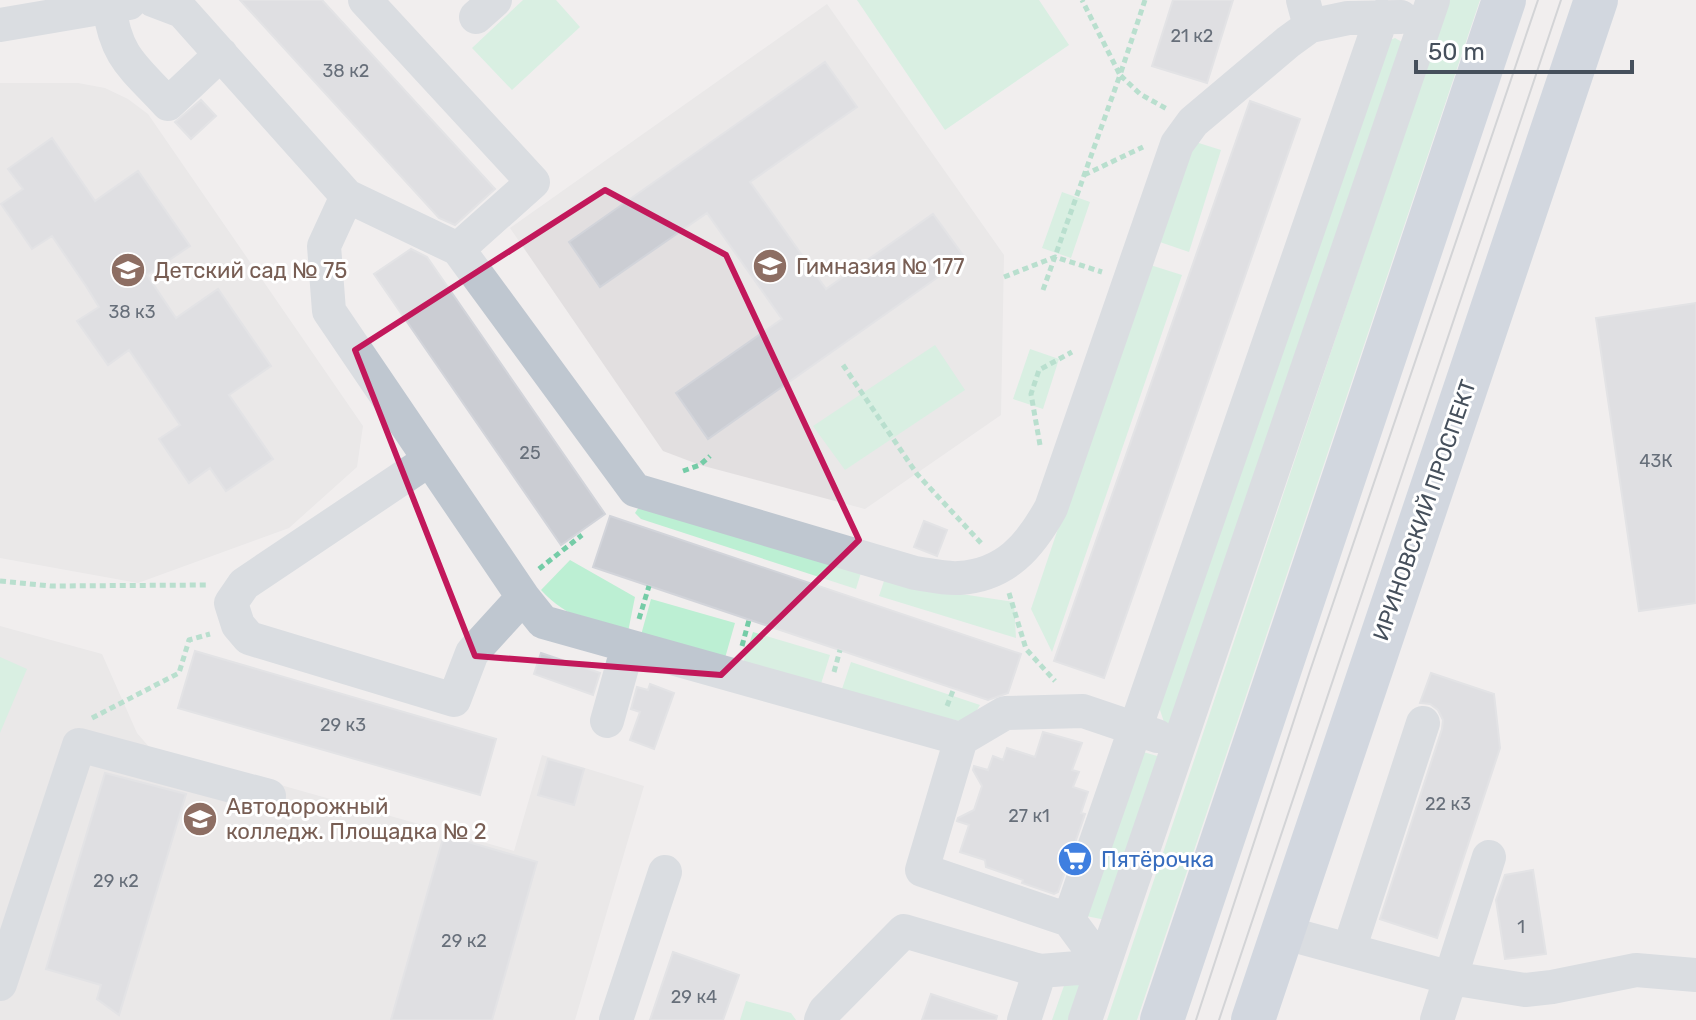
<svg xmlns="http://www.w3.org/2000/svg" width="1696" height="1020" font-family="Rubik,sans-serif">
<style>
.education{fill:#e2dfe0}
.green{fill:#bcefd3}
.building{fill:#cbcdd3;stroke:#d2d4da;stroke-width:2}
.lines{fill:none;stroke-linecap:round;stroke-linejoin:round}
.path{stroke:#75cca7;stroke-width:5;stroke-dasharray:6 4;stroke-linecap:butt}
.minor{stroke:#bfc7d0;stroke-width:34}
.major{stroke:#aebbcd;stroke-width:44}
.tram{stroke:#b0b3b9;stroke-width:2}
.marked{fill:none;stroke:#c2185b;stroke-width:6;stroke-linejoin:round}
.labels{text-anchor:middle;stroke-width:6;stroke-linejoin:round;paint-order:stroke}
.number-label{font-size:18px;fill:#676f7a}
.education-label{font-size:22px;fill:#785e54;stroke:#fff;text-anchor:start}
.street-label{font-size:22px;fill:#46505c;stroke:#fff}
.shop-label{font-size:22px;fill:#366cbe;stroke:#fff;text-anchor:start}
</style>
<rect width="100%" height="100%" fill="#f1eeee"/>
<!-- education -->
<path class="education" d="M827 4 1004 255 1001 415 865 509 700 465 663 451 510 228Z
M0 83H78L105 88 128 99 148 114 363 426 357 467 289 528 138 583 0 558Z
M0 626 102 654 137 733 150 748 514 851 542 755 644 786 575 1020H0Z"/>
<!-- green -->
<path class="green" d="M523 0H556L580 27 512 90 472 48Z
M857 0H1039L1069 45 945 130Z
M1449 0H1480L1137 1020H1107Z
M1395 38 1402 42 1172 725 1164 722 1159 707 1390 40Z
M1186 139 1221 150 1189 252 1154 240Z
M1062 192 1090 202 1071 258 1042 248Z
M1147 264 1182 275 1052 652 1031 609Z
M935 345 965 390 845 470 813 426Z
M1030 349 1059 359 1043 409 1013 399Z
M644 499 863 566 856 589 641 519 635 513Z
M570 560 635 597 628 632C591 621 568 619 541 590Z
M887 572 961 594 1014 602 1016 638 879 596Z
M651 599 735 623 725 658 641 635Z
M753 632 830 655 820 687 743 663Z
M0 657 27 669 0 733Z
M851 662 980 705 969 723 840 695Z
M1143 752 1161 757 1106 920 1086 916Z
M1066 980 1084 987 1073 1020H1052Z
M746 1001 791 1013 796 1020H740Z"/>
<!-- building -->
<path class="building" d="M240 0H322L495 189 455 225 439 218Z
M1173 0H1233L1207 83 1152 66Z
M825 62 857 107 750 182 826 289 933 214 965 258 708 439 676 393 782 319 707 213 600 287 569 242Z
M201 100 216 116 191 139 175 122Z
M1250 101 1300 119 1104 678 1054 661Z
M52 138 95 201 138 171 190 246 147 275 176 318 218 289 271 366 229 395 273 459 226 491 210 468 189 483 159 439 180 425 129 350 108 365 77 321 99 307 86 286 52 236 32 249 1 204 23 189 8 169Z
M411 249 427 257 605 514 561 545 374 274Z
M1696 303V603L1639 611 1596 318Z
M610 516 1021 654 1008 693 988 700 593 567Z
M924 521 947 530 937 556 914 547Z
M195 651 496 739 480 795 178 708Z
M541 653 600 673 593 695 534 674Z
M1431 673 1494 694 1500 748 1437 938 1380 919 1442 729 1443 720 1438 710 1430 704 1420 703Z
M650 684 674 693 654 749 630 740 640 712 631 709 637 687 648 690Z
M1043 732 1082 743 1072 770 1079 772 1073 787 1088 792 1081 813 1085 814 1058 892 1054 894 1022 883 1023 880 986 867 985 860 960 852 969 825 957 821 958 818 974 810 982 786 973 770 974 766 988 770 993 756 1003 760 1007 748 1035 757Z
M548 759 584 769 574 805 538 795Z
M105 773 186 794 119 1015 97 999 101 985 46 969Z
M444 835 537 862 492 1020H391Z
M1533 870 1546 954 1505 959 1496 900 1505 875Z
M673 952 739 975 723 1020H650Z
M931 994 997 1016 996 1020H922Z"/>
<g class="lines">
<!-- path -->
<path class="path" d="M1145 0 1120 75 1140 94 1167 109
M1084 175 1143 147
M1004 277 1055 257 1102 272
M1043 290 1120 75 1082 0
M843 365 917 474 981 543
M1040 445 1031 394 1039 370 1072 352
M683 471 700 465 710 456
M539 569 582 535
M0 581 51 586 207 585
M1009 593 1026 649 1055 681
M639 619 649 586
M742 646 749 620
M834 672 840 650
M947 706 954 688
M92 718 179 673 189 640 210 634"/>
<!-- minor -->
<path class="minor" d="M153 0 182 11 347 196
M365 0 533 182 458 249 635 490 915 573C929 575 945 579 959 578 1006 575 1030 546 1051 508L1177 144 1193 122 1288 42 1310 26 1303 0
M109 6C116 58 134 67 168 104L221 54
M476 17 495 0
M0 25 129 3
M1310 26 1348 18 1401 17
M458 249 347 196 324 246 329 311 523 597 543 622 961 739
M429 460 244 584 231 603 238 625 249 638 454 700 472 653 523 597
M607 721 628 646
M1069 920 1382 16
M1282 932 1451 978 1525 990 1552 987 1636 970 1696 975
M1349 950 1423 723
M1103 966 1069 920 922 870 961 739 1005 713 1083 711 1157 736
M0 984 79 745 269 796
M616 1020 665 872
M821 1020 825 1011 904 931 1040 971 1103 966
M1024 1020 1040 971
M1085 1020 1433 0
M1437 1020 1489 857"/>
<!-- major -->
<path class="major" d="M1162 1020 1504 0
M1253 1020 1596 0"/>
<!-- tram -->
<path class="tram" d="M1196 1020 1310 671 1538 0
M1219 1020 1561 0"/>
</g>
<!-- marked area -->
<path d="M0 0H1696V1020H0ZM605 190 726 255 859 540 721 675 475 656 355 350Z" fill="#f1eeee" fill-opacity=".55" fill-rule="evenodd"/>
<path class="marked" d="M605 190 726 255 859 540 721 675 475 656 355 350Z"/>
<!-- icons -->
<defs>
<g id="school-disc" transform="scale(1.8)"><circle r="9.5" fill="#8d6e63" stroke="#fff"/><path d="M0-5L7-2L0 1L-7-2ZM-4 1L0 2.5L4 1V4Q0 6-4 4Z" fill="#fff"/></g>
<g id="university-disc" transform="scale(1.8)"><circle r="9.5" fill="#8d6e63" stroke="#fff"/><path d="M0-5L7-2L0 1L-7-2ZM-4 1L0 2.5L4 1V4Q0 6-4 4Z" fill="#fff"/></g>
<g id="supermarket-disc" transform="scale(1.8)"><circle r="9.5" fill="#3f7fe0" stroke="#fff"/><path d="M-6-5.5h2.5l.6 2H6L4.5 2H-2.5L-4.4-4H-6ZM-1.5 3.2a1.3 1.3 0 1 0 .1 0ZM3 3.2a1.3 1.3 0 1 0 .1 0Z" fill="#fff"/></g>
</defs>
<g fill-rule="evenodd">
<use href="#school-disc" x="770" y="266"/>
<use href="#school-disc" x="128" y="270"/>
<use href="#university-disc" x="200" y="819"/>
<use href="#supermarket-disc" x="1075" y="859"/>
</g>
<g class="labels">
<!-- number labels -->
<g class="number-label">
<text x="1192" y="42">21 к2</text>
<text x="346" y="77">38 к2</text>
<text x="132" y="318">38 к3</text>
<text x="530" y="459">25</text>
<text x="1656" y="467">43К</text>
<text x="343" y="731">29 к3</text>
<text x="1448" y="810">22 к3</text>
<text x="1029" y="822">27 к1</text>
<text x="116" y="887">29 к2</text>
<text x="1521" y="933">1</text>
<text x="464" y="947">29 к2</text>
<text x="694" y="1003">29 к4</text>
</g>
<!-- education labels -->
<g class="education-label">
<text x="796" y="274">Гимназия № 177</text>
<text x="154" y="278">Детский сад № 75</text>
<text x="226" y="814">Автодорожный<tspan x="226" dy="25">колледж. Площадка № 2</tspan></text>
</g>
<!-- street labels -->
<g class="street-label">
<text transform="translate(1424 510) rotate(-71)" y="8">ИРИНОВСКИЙ ПРОСПЕКТ</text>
</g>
<!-- shop labels -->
<g class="shop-label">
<text x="1101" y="867">Пятёрочка</text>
</g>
</g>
<!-- scale -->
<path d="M1416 60v12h216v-12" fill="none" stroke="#46505c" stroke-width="4"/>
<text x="1428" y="60" font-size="24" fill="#46505c" stroke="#ffffff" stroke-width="6" paint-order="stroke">50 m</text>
</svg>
